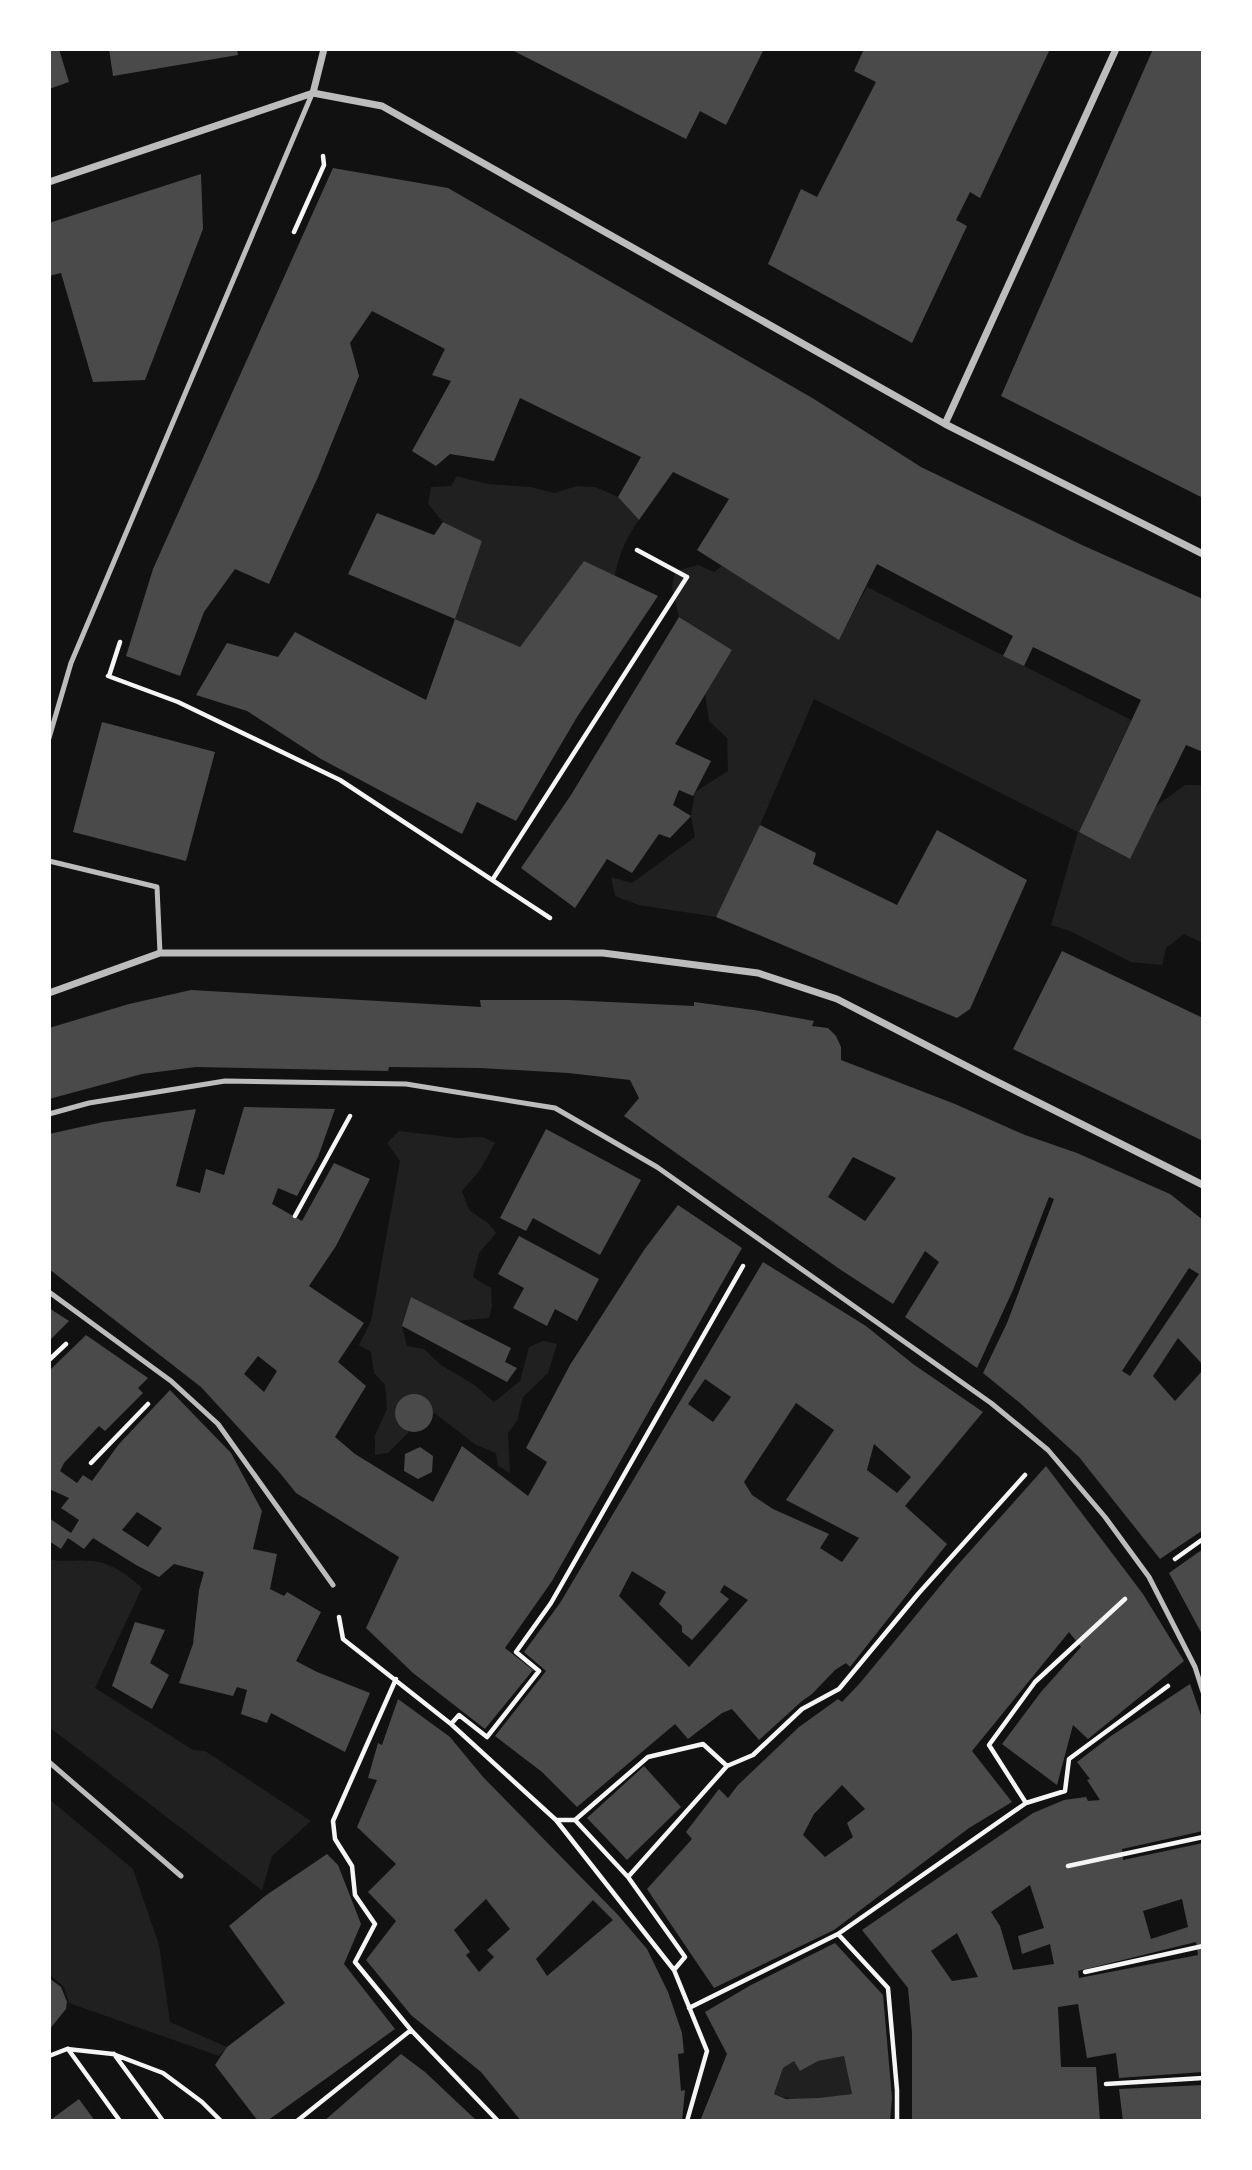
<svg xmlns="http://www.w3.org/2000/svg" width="1252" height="2170" font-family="'IBM Plex Sans',sans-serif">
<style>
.green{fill:#202020}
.building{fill:#4a4a4a;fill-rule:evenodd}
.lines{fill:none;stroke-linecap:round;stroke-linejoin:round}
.path{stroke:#f5f5f5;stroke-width:4.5}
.service{stroke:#bcbcbc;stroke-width:5}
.minor{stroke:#bcbcbc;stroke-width:7}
</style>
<rect width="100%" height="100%" fill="#111"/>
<!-- green -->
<path class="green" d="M457 476 487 484 530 487 554 493 577 486 595 487 618 497 639 520C626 538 619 554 615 576L584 562 520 647 455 619 482 541 443 522 428 504 431 487 451 486Z
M698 565 714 572 723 565 839 639 867 587 1131 720 1079 832 1129 859 1156 806 1185 785H1203V943L1184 934 1166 948 1162 965 1131 962 1070 931 1051 925 1078 832 814 699 760 825 716 917 639 905 615 896 611 877 632 883 695 837 691 816 695 792 728 771 727 738 709 721 705 694 732 650 679 617 672 587 675 571Z
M399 1131 457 1138 483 1137 495 1143 480 1170 462 1191 469 1210 488 1223 496 1233 479 1253 473 1277 491 1288 492 1306 489 1318 402 1326 407 1346 424 1349 441 1365 473 1384 494 1402 520 1381 529 1347 543 1341 557 1344 548 1373 523 1397 517 1421 508 1433 510 1473 498 1466 496 1453 476 1445 433 1412C427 1392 408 1389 396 1407L397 1422 409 1432 388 1453 375 1455V1435L387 1409 385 1385 374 1373 371 1352 359 1345 371 1321 400 1161 387 1143Z
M49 1559C64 1563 78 1559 93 1561 112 1563 129 1576 142 1588L95 1688 193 1750 205 1751 311 1821 272 1856 262 1890 49 1727Z
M49 1799 133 1869 159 1945 170 2022 227 2047 219 2056 69 2003 64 1987 49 1974Z
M844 2056 852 2094C827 2097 798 2104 774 2094L783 2068 794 2061 800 2071 818 2061Z"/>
<!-- building -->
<path class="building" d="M49 49H59L69 82 49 89Z
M109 49H237L238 55 113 76Z
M510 49H764L726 125 700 111 686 139Z
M864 49H1050L980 198 970 192 956 220 967 226 912 343 768 264 801 189 817 197 876 82 854 71Z
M1153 49H1203V498L1001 396Z
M333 168 448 188 814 399 921 467 1082 545 1203 599V752L1186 745 1130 859 1079 832 1141 700 1033 647 1024 666 1003 656 1013 636 877 564 839 640 697 550 729 499 673 472 639 520 618 497 641 457 520 398 494 461 450 454 436 466 412 451 451 381 432 375 445 349 372 311 350 343 359 376 318 477 269 584 235 569 204 612 180 676 126 656 153 569Z
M201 174 203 229 145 380 93 382 61 273 49 276V223Z
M377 513 434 535 443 522 482 541 455 619 348 574Z
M584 561 658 596 577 717 516 821 477 802 462 834 321 759 247 711 196 695 227 643 278 657 295 632 426 700 455 619 520 647Z
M679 617 732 650 675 744 711 761 693 796 679 790 673 805 691 816 670 838 659 834 632 873 607 859 575 908 521 868 571 795Z
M102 722 215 752 186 861 73 832Z
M760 825 816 853 813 864 897 905 937 830 1027 880 970 1009 957 1018 716 917Z
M1062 951 1203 1018V1141L1013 1049Z
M191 990 481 1007 480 1000H568L694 1006V1002L754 1010 814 1021 812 1026 828 1028 836 1036 841 1047V1060L955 1104 1025 1135 1077 1153 1170 1194 1203 1220V1365L1178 1338 1153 1376 1175 1401 1203 1370V1530L1160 1559 1079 1457 1020 1403 983 1373 1007 1323 1054 1199 1049 1197 1013 1290 977 1368 905 1317 939 1262 925 1251 893 1304 838 1268 624 1116 639 1098 630 1080 568 1073 480 1068 389 1067 388 1071 196 1067 142 1074 49 1099V1028L129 1004ZM853 1157 896 1178 865 1221 828 1197ZM1189 1268 1199 1274 1130 1376 1122 1371Z
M244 1107 335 1109 318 1157 297 1196 278 1188 272 1204 302 1221 334 1163 370 1179 336 1246 309 1286 364 1323 338 1362 366 1386 335 1437 355 1454 433 1502 462 1446 528 1496 547 1462 526 1448 570 1365 644 1250 678 1205 742 1248 552 1581 505 1648 533 1670 485 1729 413 1673 366 1628 399 1557 296 1493 280 1473 201 1387 49 1269V1134L103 1122 196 1109 176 1186 200 1193 206 1169 224 1175ZM258 1356 277 1371 264 1392 244 1374Z
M546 1129 641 1180 600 1255 533 1218 526 1231 500 1218Z
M519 1236 599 1279 577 1321 555 1309 547 1326 513 1308 524 1288 498 1274Z
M763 1262 866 1326 913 1364 983 1412 905 1506 947 1544 850 1667 846 1663 835 1670 812 1694 802 1701 759 1740 732 1709 722 1713 688 1739 675 1724 577 1807 542 1772 495 1736 546 1671 524 1652 560 1603ZM705 1379 731 1397 713 1422 688 1404ZM796 1403 834 1430 786 1500 859 1538 842 1562 820 1548 829 1534 773 1509 752 1495 744 1482ZM874 1444 911 1477 897 1493 867 1470ZM632 1571 666 1592 659 1604 682 1626V1632L692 1640 729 1599 720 1592 724 1585 748 1600 689 1667 619 1596Z
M411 1297 511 1348 505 1362 517 1368 507 1382 402 1326Z
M49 1308 69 1321 49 1341Z
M86 1335 148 1378 138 1388 143 1393 105 1431 99 1426 64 1463 60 1471 77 1483 83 1475 92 1481 119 1444 170 1390 231 1453 262 1511 253 1549 277 1554 270 1589 284 1596 287 1592 321 1612 296 1661 317 1672 370 1693 345 1752 271 1713 267 1723 241 1714 247 1690 237 1687 233 1696 179 1683 193 1644 199 1590 204 1572 174 1564 159 1577 136 1565 93 1538 84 1549 68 1538 61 1549 49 1541V1518L71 1533 79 1520 61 1508 69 1498 49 1489V1371ZM137 1512 162 1528 148 1547 122 1530Z
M395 1413a19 19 0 1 1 38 0a19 19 0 1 1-38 0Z
M420 1447 433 1456 432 1472 418 1479 404 1471 405 1454Z
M1046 1466 1143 1594 1184 1661 1088 1739 1073 1725 1057 1785 1002 1744 1041 1692 1081 1647 1069 1632 972 1751 1012 1802 969 1828 834 1930 714 1988 647 1889 692 1839 686 1832 719 1789 728 1798 738 1785 799 1727 838 1699 842 1702 860 1683 955 1568ZM842 1785 865 1809 847 1823 853 1837 825 1857 803 1835 814 1814Z
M1203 1549V1636L1169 1573Z
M135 1622 165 1630 150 1663 169 1675 152 1709 112 1686Z
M1190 1684 1203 1721V1831L1122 1849 1123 1860 1203 1843V2072L1119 2078 1116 2053 1087 2058 1078 2004 1058 2007 1061 2067H1096L1100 2121H912V2032L908 1988 862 1930 1033 1813 1064 1800 1086 1797 1088 1801 1100 1800 1087 1780 1090 1779 1077 1762 1111 1736ZM1030 1885 1044 1928 1018 1936 1022 1954 1050 1944 1054 1964 1013 1970 1000 1926 991 1912ZM1182 1899 1188 1927 1151 1939 1143 1911ZM957 1933 978 1977 952 1981 931 1951ZM1196 1942 1198 1955 1079 1978 1078 1971Z
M398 1699 450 1737 483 1777 618 1915 647 1949 668 1992 682 2033 684 2053 678 2054 681 2091 685 2090 682 2121H521L481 2072 411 2015 366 1960 396 1921 368 1892 396 1864 357 1827 377 1780 368 1778 378 1743 382 1745ZM486 1899 510 1929 487 1950 494 1957 479 1972 466 1955 470 1952 454 1930ZM593 1900 613 1920 547 1976 536 1959Z
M644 1766 681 1807 627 1860 587 1818Z
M327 1854 338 1865 361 1924 344 1964 395 2029 267 2121H258L215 2065 227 2047 285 2003 229 1926 265 1896Z
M835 1943 883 1995 892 2098 890 2121H700L727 2054 705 2012 751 1985ZM844 2056 852 2094 819 2098 786 2099 774 2094 783 2068 794 2061 800 2071 818 2061Z
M49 1978 61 1987 67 2002 66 2009 49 2030Z
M401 2054 425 2072 477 2121H324Z
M1203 2085V2121H1123L1119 2089Z
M79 2099 95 2121H49Z"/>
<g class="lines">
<!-- path -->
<path class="path" d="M294 232 324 165 323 156
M108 676 178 702 340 780 550 918
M109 676 120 642
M493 879 687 577 637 550
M295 1216 350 1116
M49 1360 66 1344
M91 1463 148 1404
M1175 1559 1203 1539
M339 1617 343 1639 451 1724 556 1820 674 1970 707 2051 687 2121
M396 1679 333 1821 335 1839 352 1866 355 1895 375 1924 355 1962 411 2030 498 2121
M451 1724 459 1715 487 1737 539 1671 516 1652 551 1603 743 1266
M1026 1803 989 1745 1035 1682 1125 1599
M557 1820H575L628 1877 685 1957 674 1970
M575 1820 648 1757 703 1744 727 1766
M1068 1866 1203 1837
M628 1877 727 1766 753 1755 802 1709 839 1689 918 1594 1025 1475
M838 1934 888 1988 897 2090V2121
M1085 1972 1203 1946
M689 2008 838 1934 1026 1803 1065 1791 1069 1759 1168 1686
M68 2049 120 2121
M114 2054 163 2121
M49 2056 67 2049 113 2054 163 2073 202 2102 221 2121
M1106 2084 1203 2078
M297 2121 411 2030"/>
<!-- service -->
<path class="service" d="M49 738 71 663 312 94
M49 861 157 887 160 953
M49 1114 89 1103 225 1081 406 1084 555 1108 657 1167 991 1403 1048 1450 1105 1517 1149 1577 1195 1667 1203 1692
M49 1292 171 1381 218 1424 333 1585
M49 1762 181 1876"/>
<!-- minor -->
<path class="minor" d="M313 93 324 49
M49 182 313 93 382 106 945 424 1203 554
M945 424 1116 49
M49 993 160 953H603L758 973 837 999 984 1075 1203 1185"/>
</g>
<!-- border -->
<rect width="1252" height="2170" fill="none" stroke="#ffffff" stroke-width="102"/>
</svg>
